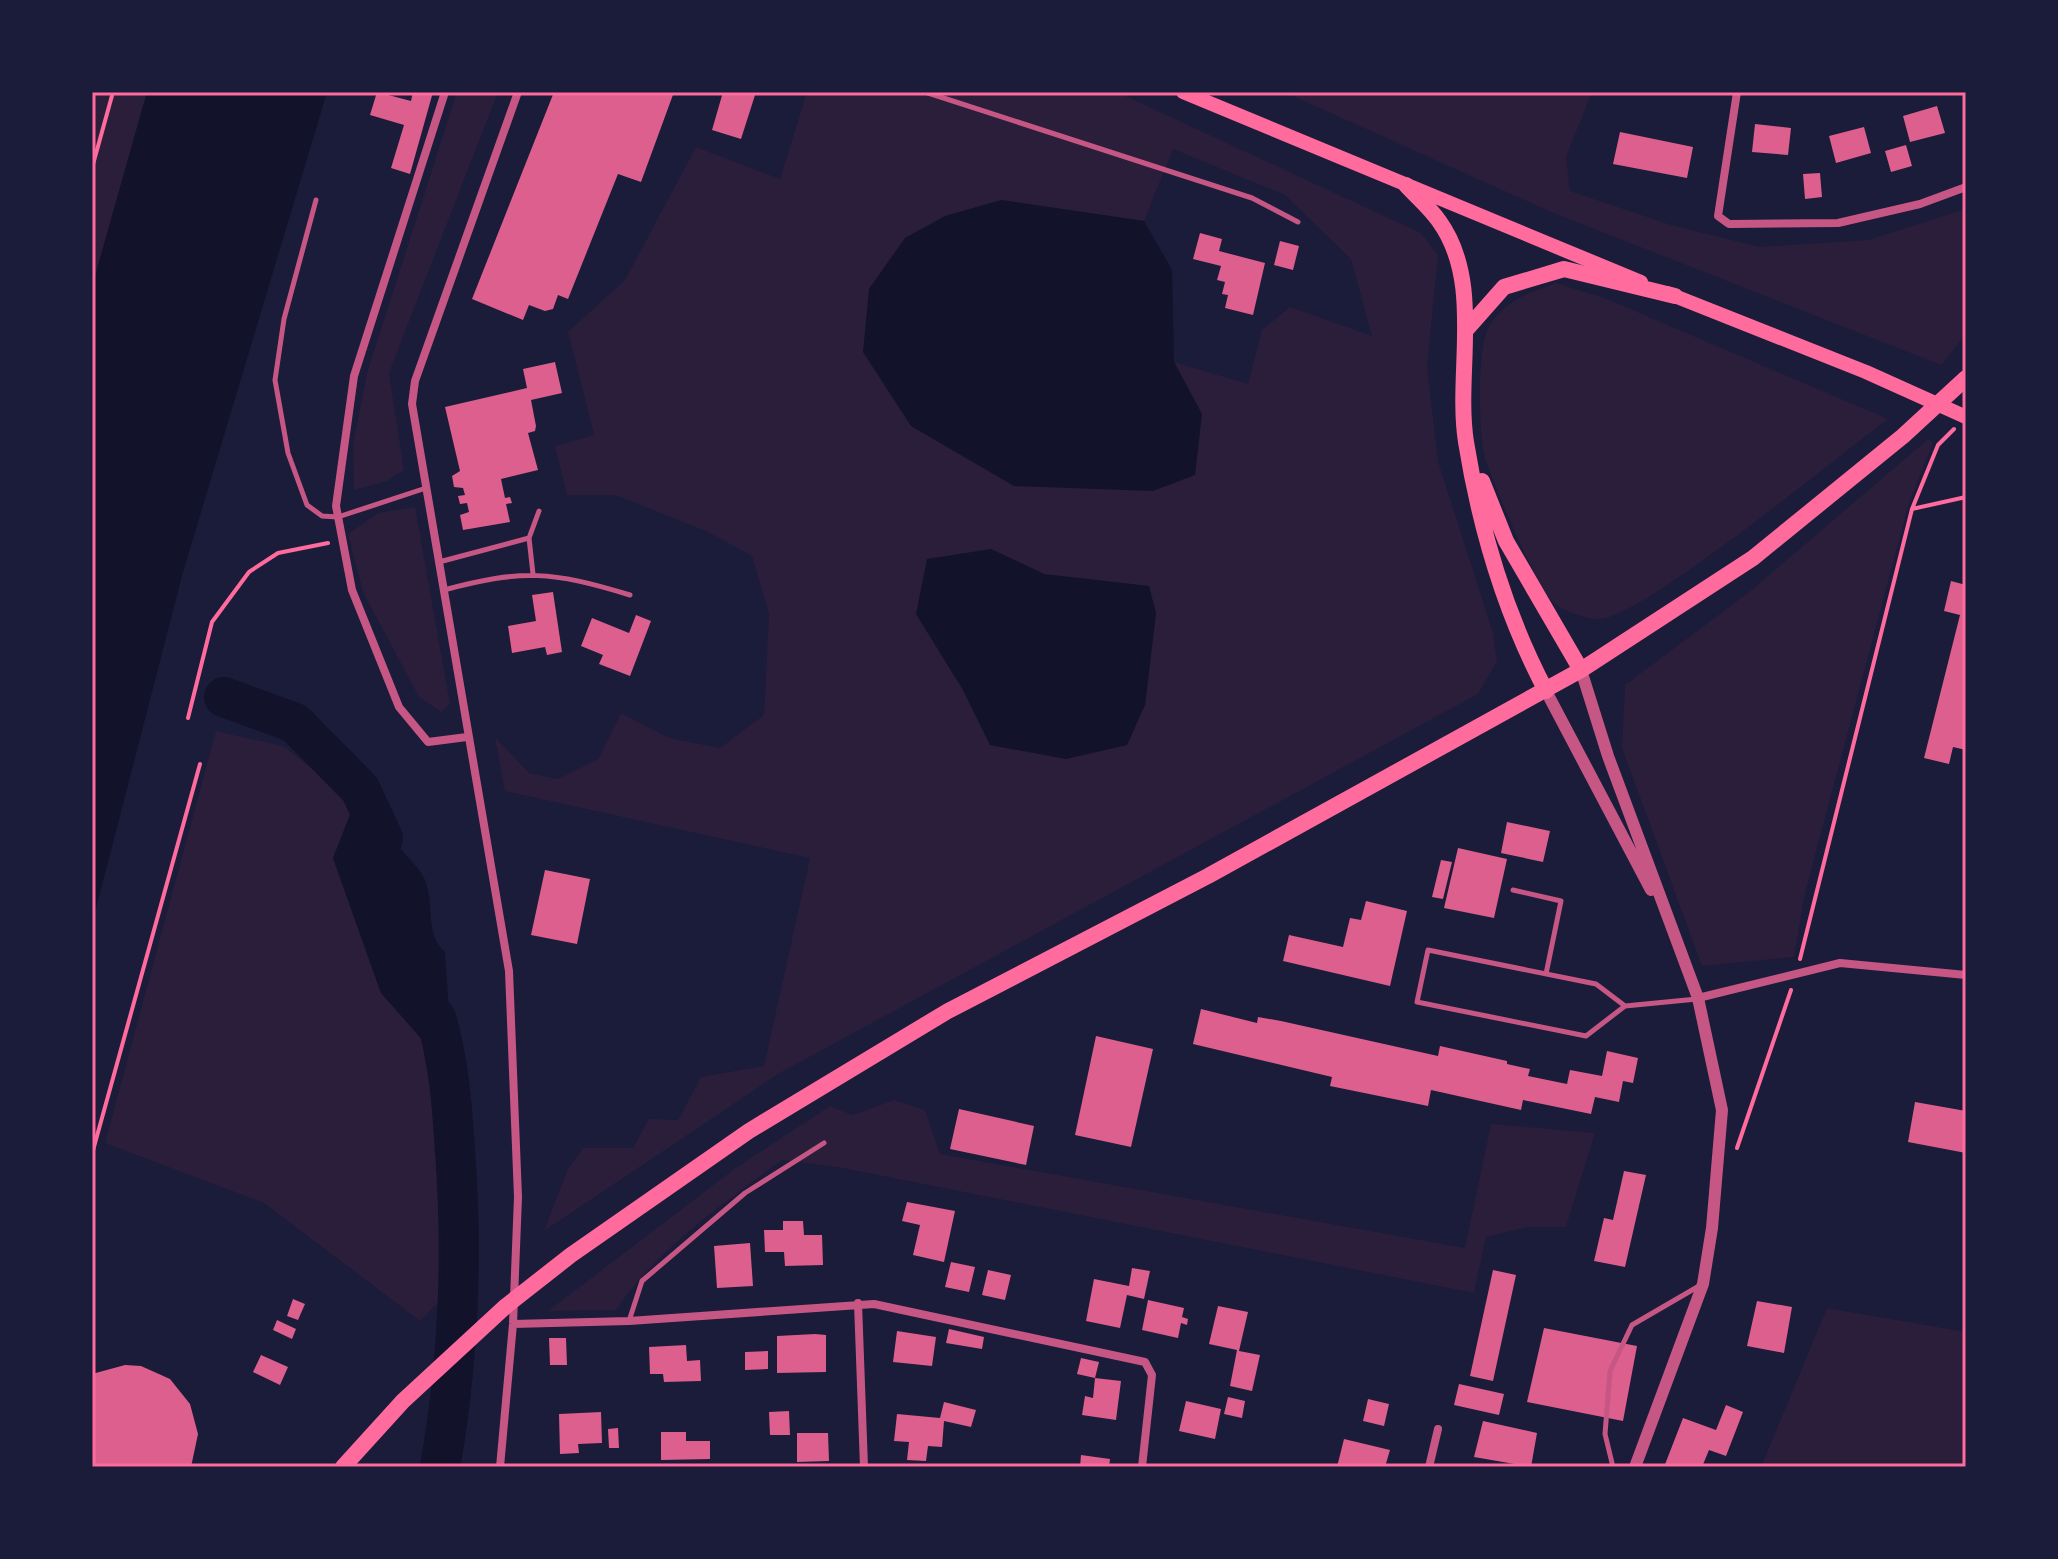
<svg xmlns="http://www.w3.org/2000/svg" width="2058" height="1559" font-family="Lora,serif">
<style>
.green{fill:#2a1e3b;fill-rule:evenodd}
.water{fill:#12122b}
.lines{fill:none;stroke-linecap:round;stroke-linejoin:round}
.river{stroke:#12122b;stroke-width:40}
.building{fill:#dd5f8e}
.path{stroke:#ff6b9d;stroke-width:4}
.service{stroke:#c65784;stroke-width:5}
.minor{stroke:#c65784;stroke-width:8}
.tertiary{stroke:#c65784;stroke-width:12}
.secondary{stroke:#ff6b9d;stroke-width:14}
.primary{stroke:#ff6b9d;stroke-width:16}
.neatline{fill:none;stroke:#ff6b9d;stroke-width:3}
</style>
<rect width="100%" height="100%" fill="#1b1b3a"/>
<!-- green -->
<path class="green" d="M92 92H147L92 287Z
M457 92H498L389 373 404 470 387 481 354 490 353 445 367 373Z
M807 92H1117L1421 233 1438 255 1427 368 1438 461 1493 633 1497 661 1478 694 778 1074 544 1231 568 1169 583 1148H633L649 1119 678 1120 701 1077 764 1066 810 858 505 791 495 737 529 773 558 779 598 759 621 713 669 738 720 748 764 715 769 614 752 556 706 531 616 495H567L555 446 594 435 568 332 625 280 696 147 780 179ZM1173 149 1285 195 1351 259 1372 336 1290 307 1262 330 1248 384 1174 362 1202 414 1001 200 1144 221ZM991 549 1044 574 1156 613 1145 705 990 744 963 690Z
M1284 92H1592L1566 157 1570 191 1671 225 1760 247 1868 240 1966 209V334L1941 365 1551 212Z
M1556 283 1607 299 1888 419C1842 453 1642 618 1600 619 1586 620 1565 611 1554 603 1538 591 1494 485 1486 461 1478 438 1477 351 1488 329 1502 301 1529 293 1556 283Z
M1928 439 1933 443 1909 503 1805 893 1794 957 1702 966 1622 748 1625 685 1748 593Z
M415 507 450 704 441 712 419 697 363 592 348 534 378 513Z
M216 731 283 746 357 803 333 858 381 993 433 1049 448 1130 451 1289 420 1321 264 1203 105 1143Z
M894 1100 925 1110 940 1154 1465 1248 1491 1124 1595 1133 1566 1227H1528L1486 1237 1474 1293 838 1167 782 1160C724 1203 656 1250 616 1310L548 1311 733 1170 830 1106 852 1115Z
M1827 1308 1966 1332V1467H1761Z"/>
<!-- water -->
<path class="water" d="M147 92H327L183 572 92 924V287Z
M1001 200 1144 221 1172 270 1174 362 1202 414 1195 475 1153 491 1014 486 911 426 863 352 869 289 905 238 945 216Z
M991 549 1044 574 1149 586 1156 613 1145 705 1127 745 1066 759 990 745 963 690 916 614 927 559Z
M360 789C383 805 386 827 401 849 408 858 419 868 424 878 436 905 423 931 445 952L449 1013 462 1067 449 1070 381 993 333 858Z"/>
<g class="lines">
<!-- river -->
<path class="river" d="M224 697 295 723 360 789 383 838
M436 1018C449 1062 452 1105 455 1151 463 1259 459 1360 440 1467"/>
</g>
<!-- building -->
<path class="building" d="M377 92 411 101 413 92H433L410 174 391 168 404 125 370 115Z
M554 92H674L641 182 618 174 568 299 558 295 553 309 545 311 529 305 523 320 472 299Z
M723 92H756L741 139 712 130Z
M1937 106 1945 133 1910 142 1903 116Z
M1755 124 1791 128 1788 155 1752 152Z
M1864 127 1871 153 1836 163 1829 136Z
M1620 132 1693 147 1687 178 1613 164Z
M1906 145 1912 166 1891 172 1885 151Z
M1820 173 1822 197 1805 199 1803 174Z
M1200 233 1222 239 1219 251 1265 263 1253 315 1225 308 1228 295 1222 294 1225 282 1217 280 1221 266 1193 259Z
M1280 241 1299 246 1293 270 1274 265Z
M555 362 562 393 531 400 536 426 535 431 528 433 538 470 501 479 505 498 510 497 512 503 506 504 510 522 463 530 460 515 469 512 467 503 460 504 458 496 465 495 463 488 454 487 452 476 460 471 445 407 527 388 523 369Z
M1951 581 1966 585V750L1953 747 1949 764 1924 758 1960 615 1944 611Z
M553 592 562 652 547 655 545 647 512 653 508 626 536 621 532 595Z
M636 615 651 621 630 676 599 664 603 655 581 646 592 618 629 633Z
M1507 822 1550 831 1543 862 1501 853Z
M1458 848 1507 859 1494 918 1444 908Z
M1441 860 1452 862 1443 899 1432 897Z
M545 870 590 879 577 944 531 935Z
M1366 901 1407 911 1390 986 1283 961 1289 935 1343 947 1350 918 1361 920Z
M1201 1009 1257 1023 1258 1017 1281 1021 1438 1056 1440 1046 1507 1061V1064L1530 1069 1528 1076 1567 1084 1570 1070 1602 1076 1607 1051 1638 1058 1633 1083 1623 1081 1619 1102 1595 1097 1591 1114 1523 1100 1521 1110 1431 1090 1428 1106 1330 1086 1332 1077 1193 1044Z
M1096 1036 1153 1049 1131 1147 1075 1135Z
M1915 1102 1966 1111V1153L1908 1142Z
M959 1109 1034 1126 1026 1165 950 1149Z
M1624 1171 1646 1175 1625 1267 1594 1261 1604 1218 1613 1220Z
M907 1202 955 1211 944 1262 913 1255 920 1225 902 1221Z
M783 1221H803L804 1235H822L823 1265 785 1266 784 1252H765L764 1230H783Z
M750 1243 753 1286 717 1288 714 1246Z
M951 1262 975 1267 969 1292 945 1287Z
M1132 1268 1150 1271 1144 1299 1127 1295 1120 1328 1086 1321 1094 1279 1129 1286Z
M988 1270 1011 1275 1005 1300 982 1295Z
M1493 1270 1516 1275 1493 1381 1470 1376Z
M293 1299 305 1304 298 1320 287 1316Z
M1148 1300 1184 1308 1182 1317 1188 1319 1187 1325 1181 1323 1178 1338 1142 1330Z
M1757 1301 1792 1307 1784 1353 1747 1346Z
M1218 1306 1248 1312 1239 1351 1260 1355 1252 1391 1230 1386 1237 1350 1209 1344Z
M277 1320 296 1329 292 1339 273 1330Z
M1544 1328 1637 1346 1623 1421 1527 1402Z
M949 1329 984 1337 982 1349 946 1343Z
M897 1331 936 1337 932 1366 893 1362Z
M815 1334 826 1335V1372L777 1373V1336Z
M549 1338H566L567 1365H550Z
M686 1345 687 1361 700 1360 701 1381 664 1382 663 1374H650L649 1347Z
M768 1351V1369L745 1370V1352Z
M261 1355 288 1367 280 1385 253 1372Z
M1081 1358 1099 1362 1095 1378 1077 1374Z
M125 1365 141 1366 170 1379 190 1404 198 1434 191 1467H92V1374Z
M1095 1378 1121 1381 1116 1420 1082 1415 1085 1396 1093 1398Z
M1459 1384 1504 1394 1499 1415 1454 1405Z
M1228 1397 1245 1401 1242 1418 1224 1414Z
M1368 1399 1389 1404 1384 1426 1363 1421Z
M1186 1401 1221 1409 1215 1439 1179 1431Z
M944 1402 976 1410 971 1427 944 1421 942 1447 928 1446 926 1461 907 1460 909 1442 894 1441 897 1414 940 1418Z
M1726 1405 1743 1412 1726 1456 1709 1450 1702 1467H1664L1683 1418 1716 1430Z
M789 1411 790 1435H770L769 1412Z
M601 1412 602 1443 578 1444 579 1453 560 1454 559 1414Z
M1483 1421 1537 1433 1531 1467 1474 1457Z
M618 1428 619 1448H609L608 1429Z
M661 1432H686V1441H710V1459L661 1460Z
M797 1433H828L829 1461 797 1462Z
M1344 1439 1390 1450 1385 1467H1337Z
M1081 1455 1110 1459 1109 1467H1080Z"/>
<g class="lines">
<!-- path -->
<path class="path" d="M92 168 113 92
M1912 509 1966 497
M188 718 212 622 249 572 278 553 328 543
M1800 959 1912 509 1938 445 1954 429
M1737 1148 1791 990
M92 1154 200 764"/>
<!-- service -->
<path class="service" d="M925 92 1252 198 1298 222
M316 200 284 319 275 380 288 453 307 505 322 516 338 517 426 488
M529 538 533 574
M439 562 529 538 539 511
M444 590C523 569 551 571 630 595
M1513 890 1561 901 1546 974
M1625 1006 1586 1036 1417 1002 1428 950 1596 984 1625 1006 1697 999
M629 1321 642 1281 745 1193 824 1143
M1613 1467 1605 1434 1610 1371 1632 1325 1699 1286"/>
<!-- minor -->
<path class="minor" d="M445 92 354 376 336 506 352 590 399 707 428 742 467 737
M1737 92 1718 216 1729 224 1838 223 1920 204 1966 187
M1698 998 1840 963 1966 975
M858 1303 864 1467
M513 1324 629 1321 874 1304 1145 1362 1152 1375 1142 1467
M500 1467 513 1324 518 1197 509 971 412 404 415 381 518 92
M1429 1467 1438 1429"/>
<!-- tertiary -->
<path class="tertiary" d="M1581 670 1608 756 1698 998 1722 1110 1712 1228 1703 1284 1635 1467
M1546 691 1651 890"/>
<!-- secondary -->
<path class="secondary" d="M1183 92 1641 282
M1667 293 1866 372 1966 417"/>
<!-- primary -->
<path class="primary" d="M1406 185C1417 197 1430 208 1439 221 1484 283 1455 372 1466 442 1480 529 1505 613 1546 691
M1466 330 1504 287 1564 269 1675 296
M1482 481 1506 541 1581 670
M343 1467 403 1401 506 1306 571 1255 749 1131 948 1011 1208 876 1581 670 1753 558 1903 436 1966 378"/>
</g>
<!-- border -->
<rect width="2058" height="1559" fill="none" stroke="#1b1b3a" stroke-width="188"/>
<rect x="94" y="94" width="1870" height="1371" class="neatline"/>
</svg>
